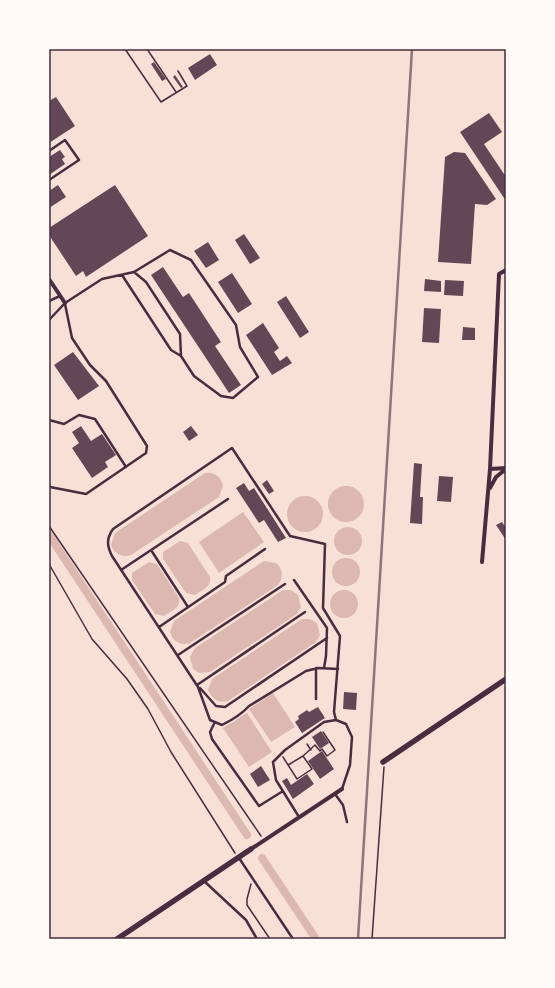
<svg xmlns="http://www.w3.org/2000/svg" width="555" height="988" font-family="'Varela Round',sans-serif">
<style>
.water{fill:#dcb8b0}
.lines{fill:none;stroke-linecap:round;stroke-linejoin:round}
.canal{stroke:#dcb8b0;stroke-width:8}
.building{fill:#644757}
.path{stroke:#4a2c40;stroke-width:1.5}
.service{stroke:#4a2c40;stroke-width:2.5}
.minor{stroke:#4a2c40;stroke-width:4}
.tertiary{stroke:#4a2c40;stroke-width:5.5}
.rail{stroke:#8f747c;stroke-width:2.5}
.neatline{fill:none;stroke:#4a2c40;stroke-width:1.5}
</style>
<rect width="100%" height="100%" fill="#f7e1d7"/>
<!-- water -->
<path class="water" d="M205 473C215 472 221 477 223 486L219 497 131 555C122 558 114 554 111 545L115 533Z
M328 504a18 18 0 1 1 36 0a18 18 0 1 1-36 0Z
M287 514a18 18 0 1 1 36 0a18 18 0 1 1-36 0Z
M243 512 264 542 219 573 199 542Z
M334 541a14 14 0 1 1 28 0a14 14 0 1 1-28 0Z
M180 541 188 543 210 577C212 587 202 590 195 595L186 593 163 559V552Z
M332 572a14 14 0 1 1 28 0a14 14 0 1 1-28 0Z
M264 561 276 563C283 569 284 577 278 585L190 643C181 646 173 642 170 632L174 621Z
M149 562 157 564 179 598C181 608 171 611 164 616L155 614 132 580V573Z
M283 590H291L298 595 301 607 297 614 210 672 199 673 193 669 190 657 195 648Z
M330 604a14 14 0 1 1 28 0a14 14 0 1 1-28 0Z
M302 619H310L317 623 320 635 316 642 228 701C219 703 212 700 208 690L212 679Z
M273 693 295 727 271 742 249 709Z
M247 713 272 752 249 767 223 728Z"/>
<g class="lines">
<!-- canal -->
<path class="canal" d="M49 535 247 835
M262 858 316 939"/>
</g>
<!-- building -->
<path class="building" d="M210 54 217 65 195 80 188 68Z
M154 62 166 79 162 81 151 64Z
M175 75 183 87 181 88 173 77Z
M56 97 75 126 49 143V101Z
M489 113 502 132 484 144 506 177V201L460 132Z
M60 150 65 157 62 159 65 164 49 175V157Z
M454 152 465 153 496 199 487 205 475 204 471 264 438 262 445 157Z
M58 185 66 197 49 208V191Z
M115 185 148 236 86 277 83 271 76 276 49 235V228Z
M244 234 260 258 250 264 235 240Z
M208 242 219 260 206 268 194 251Z
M163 267 183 297 189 293 221 342 215 346 241 385 229 393 151 275Z
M232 273 252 304 238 313 218 282Z
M425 279 441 281V292L424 291Z
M445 280 464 281 463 296 444 295Z
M286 296 309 332 300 338 277 302Z
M424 308 441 309 439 343 422 342Z
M263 323 279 348 274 352 280 361 287 356 292 363 272 375 246 335Z
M463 327 475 328V340H462Z
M73 352 99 386 78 400 54 365Z
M81 426 91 441 102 434 116 455 105 462 108 467 92 478 72 448 79 443 72 432Z
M191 426 198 435 189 441 183 432Z
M414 463 422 464 420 497H423L422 524 410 523Z
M439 476 453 477 451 502 437 501Z
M267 480 274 491 269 494 262 484Z
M244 483 249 491 254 488 286 538 278 542 264 520 259 523 236 488Z
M502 522 506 528V540L496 525Z
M344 692 357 693 356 710 343 709Z
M318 707 325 718 302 733 295 722 299 719 298 716 307 710 309 712Z
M321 731 329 743 320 749 312 737Z
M322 751 334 769 320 779 308 761Z
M261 766 270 780 258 787 250 774Z
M307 774 314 784 293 799 282 781 287 778 291 785Z"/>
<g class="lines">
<!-- path -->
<path class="path" d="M125 49 161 102 187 86 178 71
M147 49 176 92
M49 526 261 836
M49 564 92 639 127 679 148 709 171 752 235 853
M307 744 311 750
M303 756 315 745 320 751 322 749 327 756 335 750 323 732
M283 757 297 779 312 769 303 756 288 765
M251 884 247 899V905L270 939
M372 939 384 767"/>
<!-- service -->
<path class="service" d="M49 151 65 140 79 160 49 180
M122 275 171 350 181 356
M49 301 60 296
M49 320 65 303 102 279 134 272 170 250 191 260 236 325 240 347 258 377 233 398 221 396 194 376 181 356 180 334 146 282 134 272
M49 420 64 424 79 415 95 419 126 467
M49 485 50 487 86 494 146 453 147 446 106 381 90 365 72 338 65 304
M151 550 188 607
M121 570 228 499
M294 580 327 628 326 656 324 668
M159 627 225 582 226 576 265 549
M178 655 285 584
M197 685 305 612
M200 688 216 706 225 707 327 638
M316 699V668
M336 720 334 712 340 636 323 608 325 544 290 536 232 448 113 529C106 539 107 546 112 556L198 687 210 720 222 725C232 720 241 715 249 706L306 671 318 668 338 669
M215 722 210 732 212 739 259 806 283 791
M335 794 343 805 347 822
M299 817 276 780 273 762 285 750 324 722 336 720 346 724 352 737 350 765 342 789
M239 858 293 939
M204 881 246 920 257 939"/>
<!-- minor -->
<path class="minor" d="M49 279 65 303
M490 469 506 468
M490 488 496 477 506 469
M482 562 490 469 499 274 506 270
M251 849 342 789"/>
<!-- tertiary -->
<path class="tertiary" d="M383 762 506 679
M117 939 251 849"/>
<!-- rail -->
<path class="rail" d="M358 939 412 49"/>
</g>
<!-- border -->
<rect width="555" height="988" fill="none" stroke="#fffaf5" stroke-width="100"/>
<rect x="50" y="50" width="455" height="888" class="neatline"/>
</svg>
